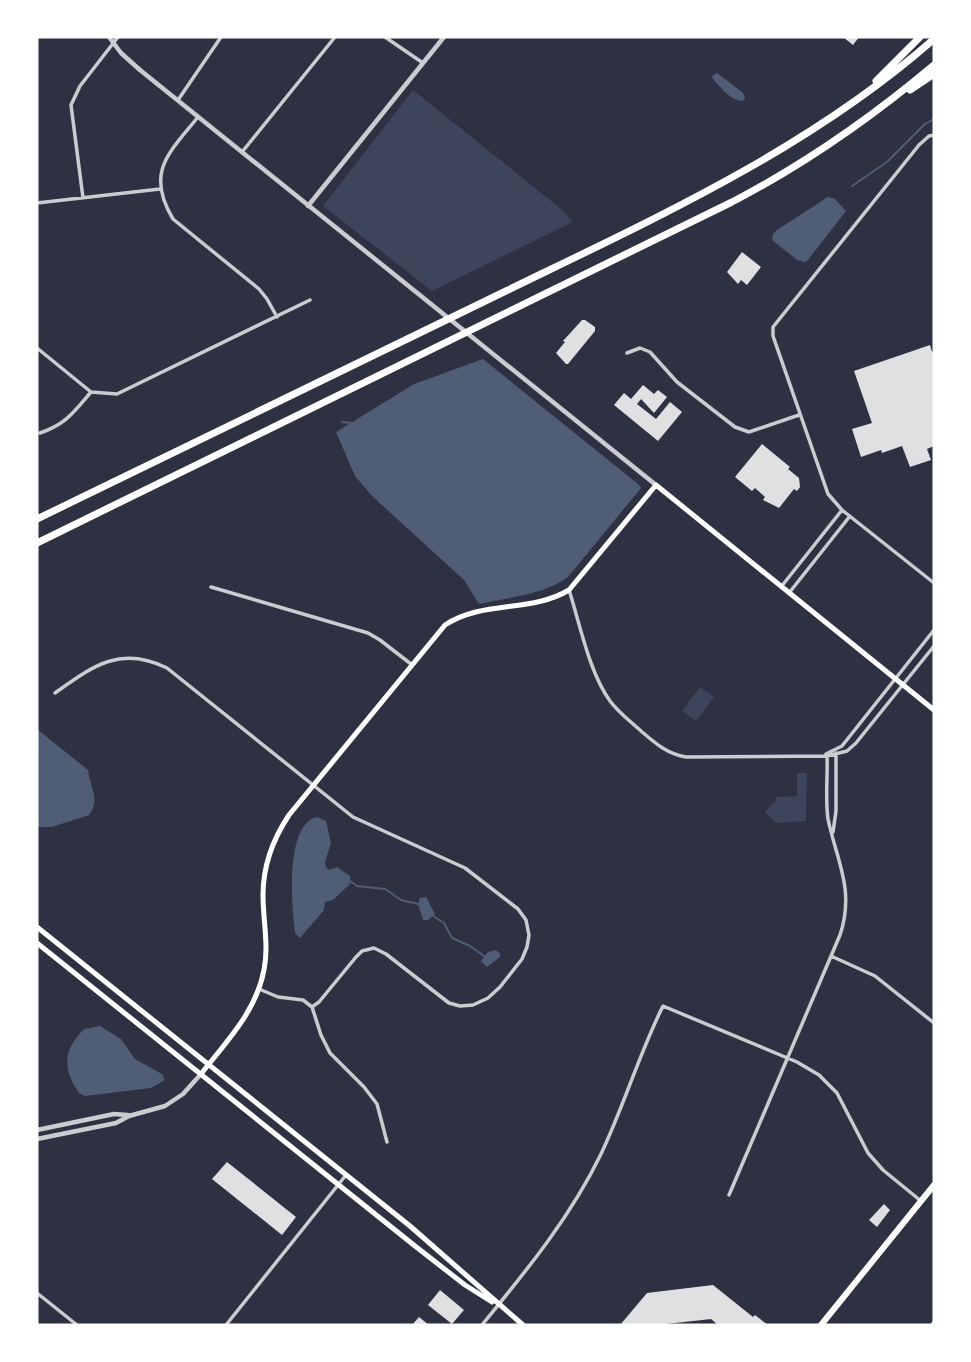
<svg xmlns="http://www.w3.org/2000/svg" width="971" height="1362" font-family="Ubuntu,sans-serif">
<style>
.green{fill:#3c4559}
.water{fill:#4f5d75}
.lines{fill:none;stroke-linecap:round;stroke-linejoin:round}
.stream{stroke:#4f5d75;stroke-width:2}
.building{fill:#e0e0e3}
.minor{stroke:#caccd0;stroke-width:3.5}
.tertiary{stroke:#caccd0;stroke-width:4.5}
.secondary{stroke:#fff;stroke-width:5}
.primary{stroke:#fff;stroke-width:6}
.motorway{stroke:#fff;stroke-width:7}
</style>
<rect width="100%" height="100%" fill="#2d3142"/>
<!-- green -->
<path class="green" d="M413 90 560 208 573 222 432 291 323 206Z
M700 687 714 697 696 721 682 711Z
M797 773H807L806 821 776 823 765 812 776 800V797L797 796Z"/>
<!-- water -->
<path class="water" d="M717 73 743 93 745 98 743 101C731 101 721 88 713 79L712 76Z
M828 197 835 199 846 211 808 260 805 262 797 260 772 240 773 234 777 230Z
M483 359 638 484 641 488 568 577C544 595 509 597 479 604L464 580 372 496 355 476 336 432 414 384Z
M37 729 88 770C90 788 101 800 89 815L52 827H37Z
M317 817 326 821 331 843 325 862 326 867 329 870 337 867 350 876V884L333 900 325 902 324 910 300 938 295 933C292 908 284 825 317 817Z
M426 897 435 914 428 920H423L418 904 420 898Z
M495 950 500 953V957L487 967 481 961 488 952Z
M100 1026 121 1039 135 1059 162 1074 165 1080 151 1088 85 1096 79 1093C62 1068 63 1050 84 1029Z"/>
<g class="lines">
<!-- stream -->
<path class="stream" d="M852 186 887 162 925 124 934 119
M342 422 352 423
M350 881 357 886 385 889 401 900 418 904
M433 916 444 923 452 938 470 946 484 956"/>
</g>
<!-- building -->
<path class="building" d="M843 37H859L853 45Z
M742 252 761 267 747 285 741 280 738 284 727 272Z
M582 320H585L595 327V331L568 364H566L556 353 565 342 563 341Z
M930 345 932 352 934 351V446L927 449 931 460 910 467 902 446 882 453 881 450 861 457 852 429 872 423 854 371Z
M643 385 654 394 658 390 667 397 654 413 641 399 637 404 656 419 670 402 682 412 658 441 614 405 624 393 631 399Z
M762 444 790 467 788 469 799 478 800 487 797 491 794 489 779 508 763 500 765 497 755 488 752 491 735 477Z
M227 1162 296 1217 282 1235 212 1179Z
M884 1204 890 1210 877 1227 869 1220Z
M713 1285 753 1317 755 1315 768 1325H718L711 1319 657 1325H620L647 1293Z
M440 1290 464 1310 452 1324 428 1305Z
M419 1317 429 1325H412Z"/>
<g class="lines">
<!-- minor -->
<path class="minor" d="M385 37 423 63
M178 100 221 37
M198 117C169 153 145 172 173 219L259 289 267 299 277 317
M934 135 929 136 919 145 773 327V336L828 494 842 510 934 583
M242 152 335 37
M83 198 71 105 80 86 118 37
M37 203 160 189
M37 348 91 392 117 394 310 300
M627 353 640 348 650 352 677 382 735 427 749 432 799 415
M40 433C66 424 73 413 91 392
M211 587 368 633 380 640 411 664
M781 587 842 510
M569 590C580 624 589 672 610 701 618 712 630 721 641 731 655 743 667 754 686 757L827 756 847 751 856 743 934 646
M789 593 850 516
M55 693C93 666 120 645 167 668L353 817 465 868 518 909 526 920 529 935 527 947 522 959 500 987 488 998 473 1005 460 1006 449 1003 386 954 374 948 362 951 356 957 319 1002 312 1007
M826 754 842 746 934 630
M833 832 836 811V753
M831 956 875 976 934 1023
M259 989 278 997 303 1000 312 1007
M312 1007 321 1035 330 1053 364 1087 377 1104 387 1142
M729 1195 840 935C855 890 837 862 828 819 825 798 828 775 827 754
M37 1293 77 1325
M226 1325 346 1175
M482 1325C526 1271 570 1218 601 1154 624 1106 639 1054 663 1006L797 1062 819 1075 837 1093 868 1153 883 1170 921 1201
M932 1325 934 1322"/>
<!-- tertiary -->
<path class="tertiary" d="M109 37 121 53 140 70 656 485
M308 206 444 37
M37 1130 114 1114 128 1115
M37 1139 116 1123 129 1116 165 1106 183 1094 201 1074"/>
<!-- secondary -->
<path class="secondary" d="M37 927 410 1226 523 1325
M37 943 415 1246 465 1285 492 1302
M201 1074C226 1042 256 1012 264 970 269 945 263 921 263 895 263 866 273 839 289 815L445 625C483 600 531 613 569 590L656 485 934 710"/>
<!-- primary -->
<path class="primary" d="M821 1325 934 1185"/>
<!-- motorway -->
<path class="motorway" d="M876 81 920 37
M910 90 934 74
M37 519C194 442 351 366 508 290 656 218 809 149 934 39
M37 543 732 202C805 164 871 118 934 65"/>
</g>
<!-- border -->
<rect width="971" height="1362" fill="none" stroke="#ffffff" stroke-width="77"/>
</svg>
